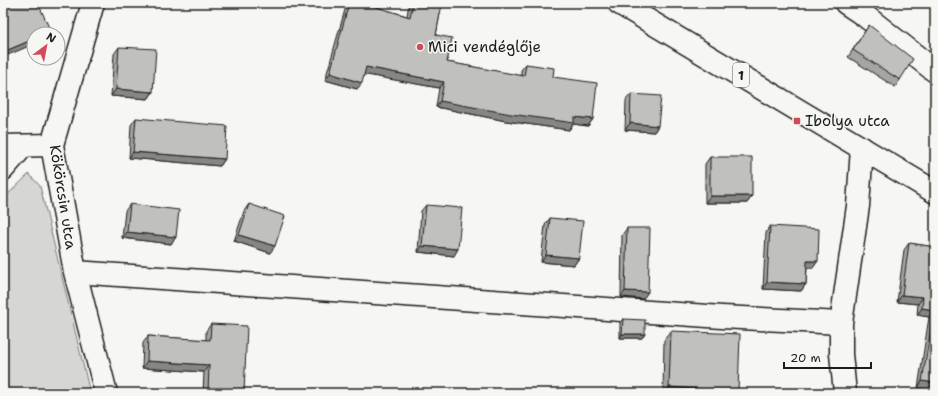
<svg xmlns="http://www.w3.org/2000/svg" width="938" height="396" font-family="'Shantell Sans',sans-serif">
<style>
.green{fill:#d6d6d2;stroke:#797977}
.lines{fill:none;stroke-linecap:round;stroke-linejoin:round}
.minor-casing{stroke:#1c1c1c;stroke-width:25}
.major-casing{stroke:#1c1c1c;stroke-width:25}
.minor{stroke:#f6f6f2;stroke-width:22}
.major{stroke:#f6f6f2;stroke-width:22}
.wall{fill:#a5a5a3;stroke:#1c1c1c}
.shaded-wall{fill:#868684;stroke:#1c1c1c}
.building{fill:#c0c0bd;stroke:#1c1c1c}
.poi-dot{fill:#d1495b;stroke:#f6f6f2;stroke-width:1.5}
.labels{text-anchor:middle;stroke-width:3;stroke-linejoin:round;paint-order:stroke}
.shield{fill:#f6f6f2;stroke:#5d5d5c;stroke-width:1}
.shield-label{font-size:14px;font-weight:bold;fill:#1c1c1c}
.poi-label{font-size:15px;fill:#1c1c1c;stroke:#f6f6f2;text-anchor:start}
.street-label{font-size:15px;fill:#1c1c1c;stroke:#f6f6f2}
</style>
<rect width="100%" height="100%" fill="#f6f6f2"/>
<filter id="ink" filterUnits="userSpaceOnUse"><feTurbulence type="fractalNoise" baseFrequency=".025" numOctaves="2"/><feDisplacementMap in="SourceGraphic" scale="8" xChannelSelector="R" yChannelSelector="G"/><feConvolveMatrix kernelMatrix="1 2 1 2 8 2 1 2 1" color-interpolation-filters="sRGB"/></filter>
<g filter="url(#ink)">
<!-- green -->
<path class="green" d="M29 174 40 186 90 393H3V199Z"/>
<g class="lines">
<!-- minor casing -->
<g class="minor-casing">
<path id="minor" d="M93 3 52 145 75 272 106 393
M846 3 864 15 935 71
M3 146 52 145
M3 169 23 146
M75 272 722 317 841 323
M845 393 841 354V323L858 206 862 148"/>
</g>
<!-- major casing -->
<g class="major-casing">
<path id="major" d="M619 3 935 192"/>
</g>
<!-- minor -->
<use href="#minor" class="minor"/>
<!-- major -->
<use href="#major" class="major"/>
</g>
<!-- wall -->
<path class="wall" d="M348 3H363L407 16 409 3H442L436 35 447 62 521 76V70L526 64 553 77 593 119 588 126 573 124 569 130 506 121 436 107 439 88 364 74 357 89 325 80 346 6Z
M869 25 900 80 895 87 848 57Z
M119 47 153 92 148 99 111 96 114 54Z
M631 94 658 126 654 132 625 130 626 100Z
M136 118 225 159 220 166 129 158 131 125Z
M710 157 752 196 747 203H705V164Z
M130 204 176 237 171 244 122 238 125 211Z
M249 204 270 253 234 241 244 211Z
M426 205 454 256 418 252 421 211Z
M550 218 579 258 574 265 541 262 545 225Z
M770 226 813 268H807L806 284 801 291 763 289 766 233Z
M627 228 643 299 621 297 622 235Z
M909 243 935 247V391L918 388 929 317 917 315 918 304 897 302 904 250Z
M623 319 645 334 642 338H620V322Z
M211 324 244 393H203L204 372 142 368 143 343 148 336 206 340V331Z
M671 331 738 393H663L664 340Z"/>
<!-- shaded-wall -->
<path class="shaded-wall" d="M34 39V44L3 57V52Z
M366 67 444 82 439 88 361 74Z
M330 73 362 83 357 89 325 80Z
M116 89 153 92 148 99 111 96Z
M440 101 574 117 593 119 588 126 573 124 569 130 506 121 436 107Z
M630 123 658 126 654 132 625 130Z
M133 152 225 159 220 166 129 158Z
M710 196H752L747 203H705Z
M127 232 176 237 171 244 122 238Z
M239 235 275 246 270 253 234 241Z
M422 246 458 249 454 256 418 252Z
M546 255 579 258 574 265 541 262Z
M807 261H818L813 268H803Z
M767 282 806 284 801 291 763 289Z
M625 291 648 292 643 299 621 297Z
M902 295 923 297 918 304 897 302Z
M922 308 934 310 929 317 917 315Z
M622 334H645L642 338H620Z
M147 361 209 365 204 372 142 368Z
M922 381 935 383V391L918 388Z
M669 387 702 389 699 393H665Z
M229 392 244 393H228Z"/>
<!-- building -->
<path class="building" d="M3 3H38L51 32 46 34H34V39L3 52Z
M349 3H363L410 17 413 3H442L436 35 452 38 447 62 524 76 526 64 554 68 553 77 597 83 593 119 574 117V123L511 114 440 101 444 82 366 67 362 83 330 73Z
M869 25 913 59 900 80 853 50Z
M119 47 156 49 153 92 116 89Z
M631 94 661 96 658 126 630 123Z
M136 118 227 126 225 159 133 152Z
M710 157H752V196H710Z
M130 204 179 210 176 237 127 232Z
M249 204 285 216 275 246 239 235Z
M426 205 462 208 458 249 422 246Z
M550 218 583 221 579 258 546 255Z
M770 226 819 229 818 261H807L806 284 767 282Z
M627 228H650L648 292 625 291Z
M909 243 935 247V383L922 381 934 310 922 308 923 297 902 295Z
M623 319 645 320V334H622Z
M211 324 247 326 244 393 229 392 228 393H208L209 365 147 361 148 336 210 340Z
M671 331 740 334 738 393H702V389L669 387Z"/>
</g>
<!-- markers -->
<g class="poi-dot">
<circle cx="420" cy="47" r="4"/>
<rect x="793" y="117" width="8" height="8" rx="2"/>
</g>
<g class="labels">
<!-- shield labels -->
<rect class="shield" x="733" y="63" width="16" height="24" rx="3"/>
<g class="shield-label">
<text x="741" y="80">1</text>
</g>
<!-- poi labels -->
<g class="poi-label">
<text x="428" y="52">Mici vendéglője</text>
<text x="805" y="126">Ibolya utca</text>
</g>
<!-- street labels -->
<g class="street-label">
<text transform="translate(63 197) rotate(81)" y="5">Kökörcsin utca</text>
</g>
</g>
<!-- margin -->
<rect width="938" height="396" fill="none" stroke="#f6f6f2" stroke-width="16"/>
<rect x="8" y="8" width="922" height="380" fill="none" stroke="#1c1c1c" stroke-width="1.5" filter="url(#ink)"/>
<!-- north arrow -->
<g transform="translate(46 46) rotate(32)"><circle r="19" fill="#f6f6f2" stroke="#9f9f9c"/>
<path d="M0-3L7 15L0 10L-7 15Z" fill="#d1495b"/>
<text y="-6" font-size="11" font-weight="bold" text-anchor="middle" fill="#1c1c1c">N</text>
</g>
<!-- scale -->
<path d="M784 362v6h87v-6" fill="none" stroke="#1c1c1c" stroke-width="2"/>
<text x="790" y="362" font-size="12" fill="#1c1c1c" stroke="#f6f6f2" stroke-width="3" paint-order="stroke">20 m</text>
</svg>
